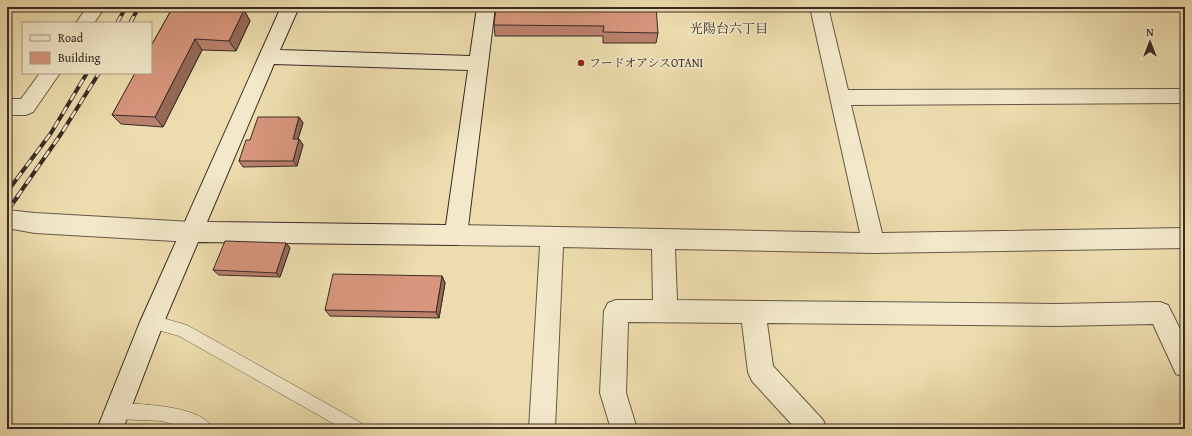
<svg xmlns="http://www.w3.org/2000/svg" width="1192" height="436" font-family="'Gentium Book Plus','Noto Serif JP',serif">
<style>
.lines{fill:none;stroke-linecap:round;stroke-linejoin:round}
.lane-casing{stroke:#655847;stroke-width:1}
.street-casing{stroke:#655847;stroke-width:2}
.secondary-casing{stroke:#382b25;stroke-width:2}
.lane{fill:#f3e9ca;fill-rule:evenodd}
.street{fill:#f3e9ca;fill-rule:evenodd}
.secondary{fill:#f3e9ca;fill-rule:evenodd}
.rail-far1-casing{stroke:#382b25;stroke-width:4}
.rail-casing{stroke:#382b25;stroke-width:4.5}
.rail-far1{stroke:#f3e9ca;stroke-width:2.5;stroke-dasharray:8;stroke-linecap:butt}
.rail{stroke:#f3e9ca;stroke-width:3;stroke-dasharray:10;stroke-linecap:butt}
.wall{fill:#b9816c;stroke:#382b25}
.shaded-wall{fill:#966958;stroke:#382b25}
.building{fill:#d7967d;stroke:#382b25}
.poi-dot{fill:#8f2418;stroke:#f3e9ca;stroke-width:1.5}
.labels{text-anchor:middle;stroke-width:3;stroke-linejoin:round;paint-order:stroke}
.poi-label{font-size:12px;fill:#382b25;stroke:#f3e9ca;text-anchor:start}
.neighbourhood-label{font-size:13px;fill:#382b25;stroke:#f3e9ca}
</style>
<rect width="100%" height="100%" fill="#edddae"/>
<filter id="stains"><feTurbulence type="fractalNoise" baseFrequency=".005" numOctaves="4"/><feColorMatrix values="0 0 0 0 .2 0 0 0 0 .09 0 0 0 0 .02 0 0 0 .5 -.17"/></filter>
<radialGradient id="worn" r=".72"><stop offset=".6" stop-color="#630" stop-opacity="0"/><stop offset="1" stop-color="#630" stop-opacity=".3"/></radialGradient>
<g class="lines">
<!-- lane casing -->
<g class="lane-casing">
<path id="lane" d="M152 315 187 325 363 424 366 429H343L179 336 147 327 145 322 147 317Z
M117 403C139 404 203 405 213 429H190L162 421 117 419 112 416 109 411 112 406Z"/>
</g>
<!-- street casing -->
<g class="street-casing">
<path id="street" d="M87 7H105L94 23H76Z
M810 7H828L848 90 1185 89V103L851 105 882 233 1185 228V248L873 253 675 249 677 300 1056 304 1160 302 1168 305 1185 339V377L1176 374 1153 324 1056 326 767 323 773 366 823 420 827 429H796L752 381 748 372 742 323 628 322 626 393 637 429H611L600 393 604 311 608 303 616 300H653L652 249 563 247 555 429H529L540 246 456 245 448 242 445 235 448 228 456 225 860 233Z
M40 73H60L33 112 26 115H7V99H21Z
M7 210 35 213 192 222 200 225 203 232 200 239 192 242 35 233 7 228Z"/>
</g>
<!-- secondary casing -->
<g class="secondary-casing">
<path id="secondary" d="M281 7H299L280 50 470 56 477 7H495L467 235 464 242 456 245 198 242 164 322 123 429H97L140 322ZM274 64 468 70 446 225 207 222Z"/>
</g>
<!-- lane -->
<use href="#lane" class="lane"/>
<!-- street -->
<use href="#street" class="street"/>
<!-- secondary -->
<use href="#secondary" class="secondary"/>
<!-- rail-far1 casing -->
<g class="rail-far1-casing">
<path id="rail-far1" d="M117 23 126 7
M130 23 139 7
M7 192 51 133 87 73
M17 197 61 134 99 73"/>
</g>
<!-- rail casing -->
<g class="rail-casing">
<path id="rail" d="M7 211 18 196"/>
</g>
<!-- rail-far1 -->
<use href="#rail-far1" class="rail-far1"/>
<!-- rail -->
<use href="#rail" class="rail"/>
</g>
<!-- wall -->
<path class="wall" d="M173 7 244 10 250 21 236 51 202 50 163 127 121 124 112 115Z
M496 7 658 33 656 43H603V36H495L494 25Z
M299 117 303 123 298 139H299L303 145 297 166 243 167 239 161 250 140Z
M286 243 290 248 280 277 219 275 213 270Z
M442 276 445 283 439 318 330 316 325 310Z"/>
<!-- shaded-wall -->
<path class="shaded-wall" d="M244 10 250 21 236 51 229 41Z
M195 39 202 50 163 127 155 117Z
M299 117 303 123 296 145 293 139Z
M299 139 303 145 297 166 293 161Z
M286 243 290 248 280 277 276 273Z
M442 276 445 283 439 318 436 312Z"/>
<!-- building -->
<path class="building" d="M173 7 244 10 229 41 195 39 155 117 112 115 135 73H151V46Z
M496 7H656L658 33 603 32 604 26 494 25Z
M258 117H299L293 139H299L293 161H239L246 140H250Z
M225 241 286 243 276 273 213 270Z
M333 274 442 276 436 312 325 310Z"/>
<!-- markers -->
<circle class="poi-dot" cx="581" cy="63" r="4"/>
<g class="labels">
<!-- poi labels -->
<g class="poi-label">
<text x="589" y="67">フードオアシスOTANI</text>
</g>
<!-- neighbourhood labels -->
<g class="neighbourhood-label">
<text x="729" y="33">光陽台六丁目</text>
</g>
</g>
<!-- margin -->
<rect width="1192" height="436" fill="none" stroke="#edddae" stroke-width="24"/>
<rect x="8" y="8" width="1176" height="420" fill="none" stroke="#382b25" stroke-width="2"/>
<rect x="12" y="12" width="1168" height="412" fill="none" stroke="#382b25"/>
<!-- legend -->
<rect x="22" y="22" width="130" height="52" fill="#f3e9ca" stroke="#a89d88"/>
<rect x="30" y="35" width="20" height="6" fill="#f3e9ca" stroke="#a89d88"/>
<text x="58" y="42" font-size="12" fill="#382b25">Road</text>
<rect x="30" y="52" width="20" height="12" fill="#d7967d" stroke="#a89d88"/>
<text x="58" y="62" font-size="12" fill="#382b25">Building</text>
<!-- north arrow -->
<g transform="translate(1150 42)" stroke="#f3e9ca" stroke-width="3" paint-order="stroke">
<path d="M0-3L7 15L0 10L-7 15Z" fill="#382b25"/>
<text y="-6" font-size="11" font-weight="bold" text-anchor="middle" fill="#382b25">N</text>
</g>
<rect width="100%" height="100%" filter="url(#stains)"/>
<rect width="100%" height="100%" fill="url(#worn)"/>
</svg>
